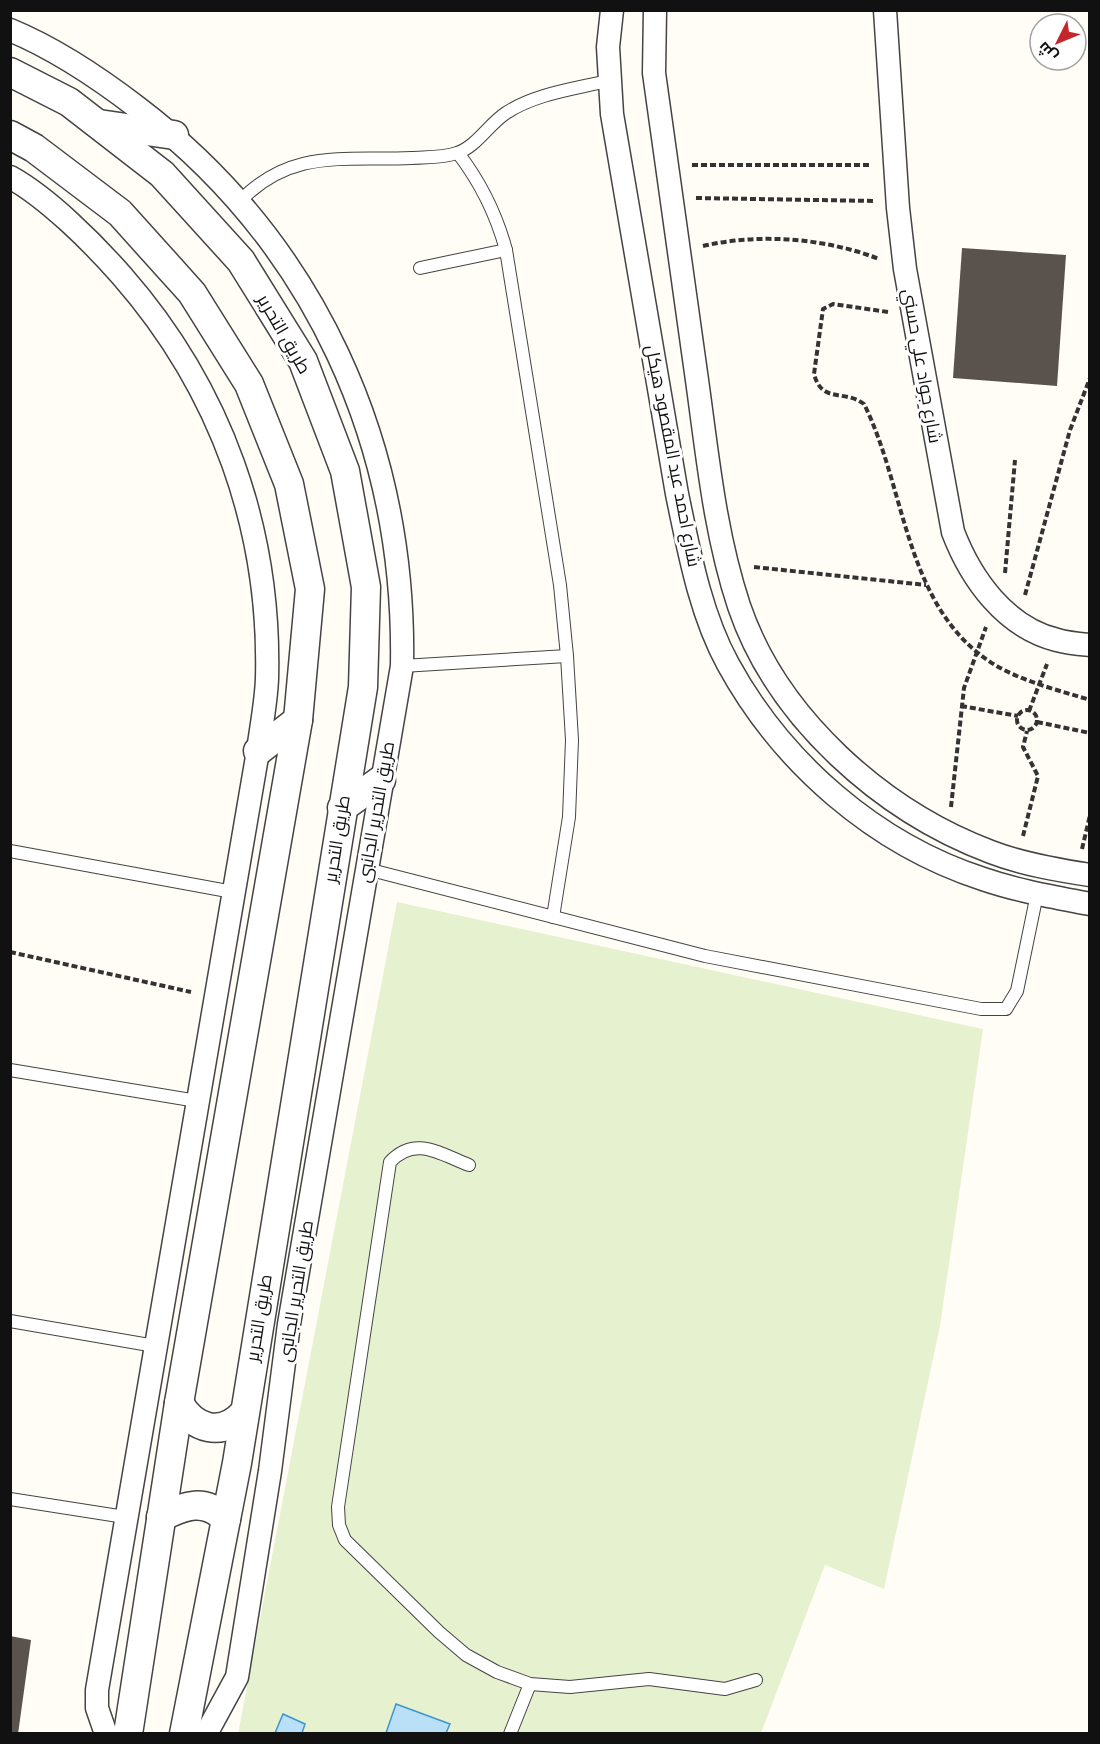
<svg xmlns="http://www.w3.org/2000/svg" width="1100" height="1744" viewBox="0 0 1100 1744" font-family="'Source Serif 4',Cairo,serif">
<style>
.pitch{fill:#e6f2cf}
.water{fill:#b9e0f7;stroke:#3f96cf;stroke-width:1.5}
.building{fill:#5a524d}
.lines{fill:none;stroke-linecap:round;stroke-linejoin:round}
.service-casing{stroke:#444;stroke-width:14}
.minor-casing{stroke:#444;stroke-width:25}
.tertiary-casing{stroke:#444;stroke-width:31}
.path{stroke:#333;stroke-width:4;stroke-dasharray:6 3;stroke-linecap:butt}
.service{stroke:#fff;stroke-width:12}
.minor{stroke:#fff;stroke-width:22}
.tertiary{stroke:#fff;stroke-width:28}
.labels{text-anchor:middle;stroke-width:6;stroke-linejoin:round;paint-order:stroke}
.street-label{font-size:18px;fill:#111;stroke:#fff}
</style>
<rect width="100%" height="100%" fill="#fffdf5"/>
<polygon class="pitch" points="397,902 983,1029 940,1326 884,1589 825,1565 761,1733 238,1734"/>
<g class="water">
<polygon points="396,1704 450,1724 446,1733 386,1733"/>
<polygon points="283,1714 305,1724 302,1733 275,1733"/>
</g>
<g class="building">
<polygon points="962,248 1066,255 1057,386 953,378"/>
<polygon points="10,1636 31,1640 18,1734 10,1734"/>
</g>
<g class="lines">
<g class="service-casing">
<g id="service">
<path d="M458,153C481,183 496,213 506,250L560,585L567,656L572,740L569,817L553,917"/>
<path d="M240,201C292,148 344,161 411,158C426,157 443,158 457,153C476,147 489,124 506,113C536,93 576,89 611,80"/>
<polyline points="420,268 506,250"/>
<polyline points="402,666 567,656"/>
<polyline points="10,851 233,892"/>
<polyline points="367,869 705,956 981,1009 1006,1009 1017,991 1037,894"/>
<polyline points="10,1070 197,1101"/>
<path d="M469,1165C440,1154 415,1135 390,1162L338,1507L339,1525L345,1540L439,1632L466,1655L497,1672L530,1684L570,1687L649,1679L725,1689L756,1680"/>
<polyline points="10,1321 155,1346"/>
<polyline points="10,1499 125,1517"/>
<polyline points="510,1734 530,1684"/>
</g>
</g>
<g class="minor-casing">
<g id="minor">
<path d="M612,10L608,47L612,114L677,494C689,551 700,613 728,664C782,763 875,844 983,879C1018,891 1054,897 1090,904"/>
<path d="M655,10L654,73C668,173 682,273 696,373C707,450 714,531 739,606C777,718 882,811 991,852C1022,864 1057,870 1090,875"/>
<path d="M885,10L898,208L905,269L953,532C971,579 1005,627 1057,640C1067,643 1079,644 1090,645"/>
<path d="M10,30C56,49 99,78 138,108C315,243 406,444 402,666L289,1324L270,1471L237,1677L206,1734"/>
<path d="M10,177C48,198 93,243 122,276C221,389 271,529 267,679C266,703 261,728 258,751L97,1690V1708L106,1734"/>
</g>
</g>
<g class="tertiary-casing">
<g id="tertiary">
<polyline points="10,72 69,102 162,174 241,261 303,361 345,471 366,587 363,687 237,1463 184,1734"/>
<polyline points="99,124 174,135"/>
<polyline points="10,135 34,148 120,213 192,293 249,384 289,484 310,589 298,720 179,1403 128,1734"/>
<polyline points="258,751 298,720"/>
<polyline points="342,808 381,780"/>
<path d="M179,1403C194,1429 221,1438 244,1413"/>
<path d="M161,1517C185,1505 205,1498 226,1519"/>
</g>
</g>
<g class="path">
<polyline points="692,165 870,165"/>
<polyline points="696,198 875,201"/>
<path d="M703,246C760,233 825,238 879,259"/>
<path d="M888,312L833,304L823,309L814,374C822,404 844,389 864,404C907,490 904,609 995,665C1024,682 1058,690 1090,700"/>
<polyline points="754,567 926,585"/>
<polyline points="1005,573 1015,460"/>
<polyline points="1025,595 1070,430 1090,378"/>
<polyline points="961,706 1018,716"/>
<circle cx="1027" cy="720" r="10"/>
<polyline points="1029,711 1047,664"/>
<polyline points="1037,722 1090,733"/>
<polyline points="951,807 964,688 986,627"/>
<polyline points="1023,836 1038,776 1023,747 1027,731"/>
<polyline points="1082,849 1090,815"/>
<polyline points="10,952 191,992"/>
</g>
<use href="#service" class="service"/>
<use href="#minor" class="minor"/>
<use href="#tertiary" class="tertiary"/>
</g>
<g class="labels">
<g class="street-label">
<text transform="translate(284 334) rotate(60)" y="6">طريق التحرير</text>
<text transform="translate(922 366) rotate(80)" y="6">شارع جواد علي حسني</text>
<text transform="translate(673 456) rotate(79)" y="6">شارع احمد عبد المقصود هيكل</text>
<text transform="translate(376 812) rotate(-80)" y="6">طريق التحرير الجانبى</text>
<text transform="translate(337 839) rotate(-81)" y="6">طريق التحرير</text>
<text transform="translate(296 1291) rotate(-81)" y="6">طريق التحرير الجانبى</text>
<text transform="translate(259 1318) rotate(-81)" y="6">طريق التحرير</text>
</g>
</g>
<rect width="1100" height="1744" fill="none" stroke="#111111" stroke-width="24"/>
<g transform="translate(1058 42) rotate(227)"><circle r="28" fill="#ffffff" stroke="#a0a0a0" stroke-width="1.5"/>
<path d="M0-4.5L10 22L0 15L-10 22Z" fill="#c4262e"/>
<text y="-9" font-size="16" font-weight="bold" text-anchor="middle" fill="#111111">ش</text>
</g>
</svg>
